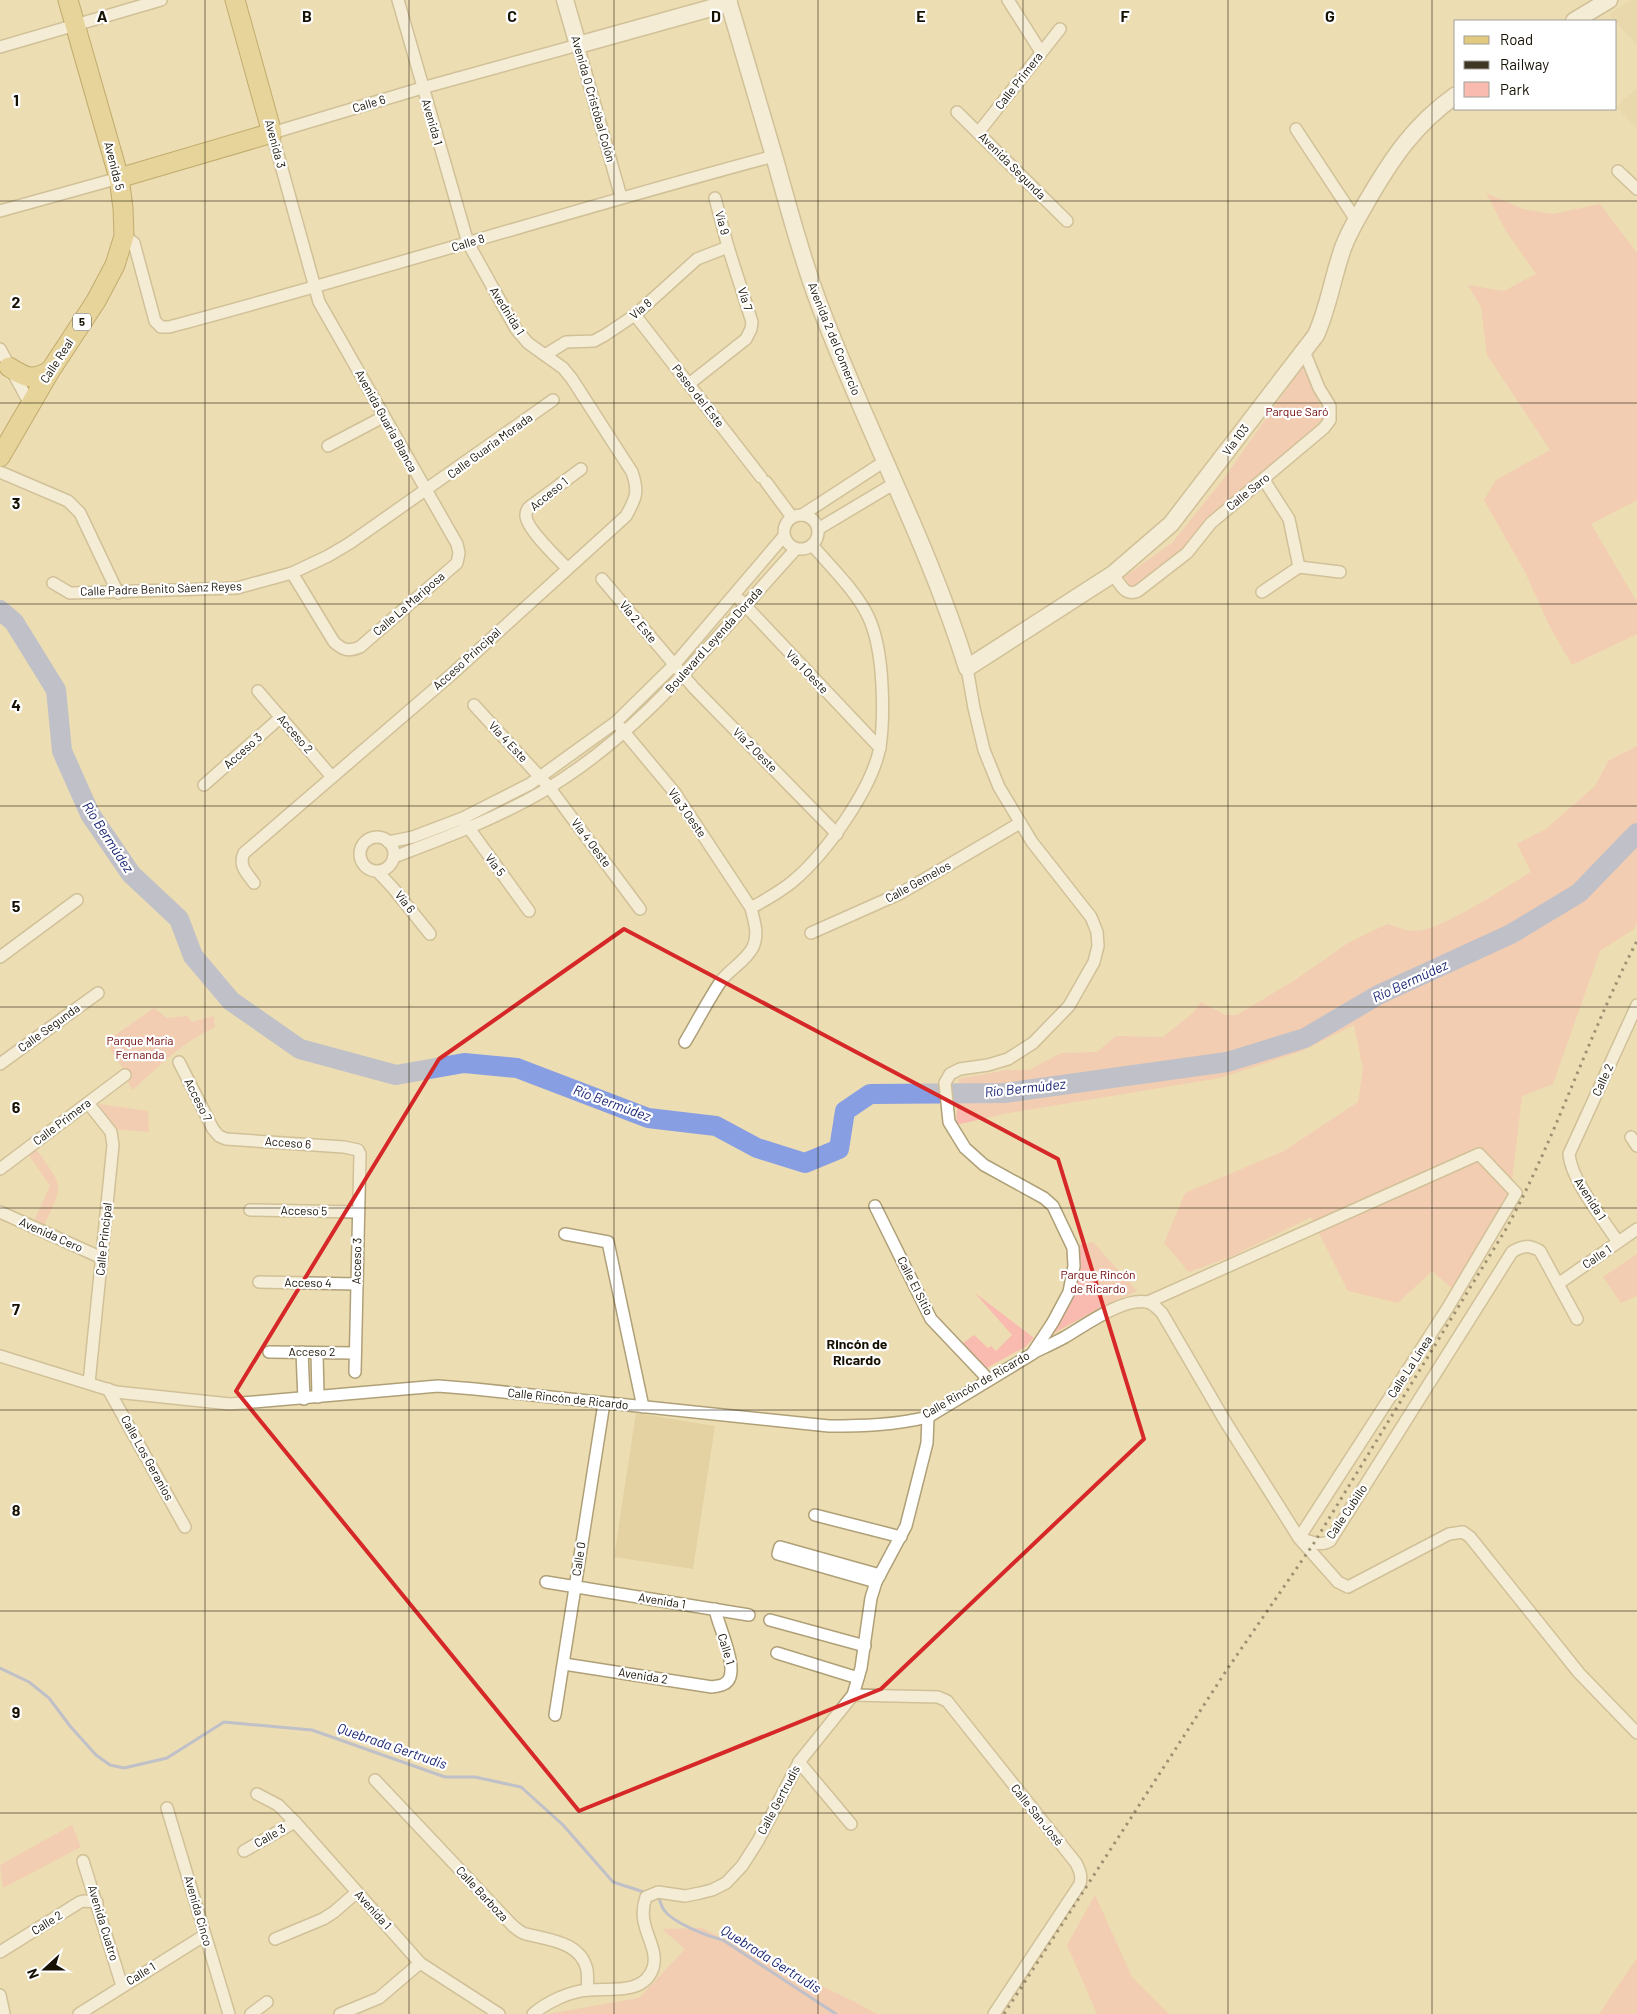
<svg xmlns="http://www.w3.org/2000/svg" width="1637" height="2014" viewBox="0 0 1637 2014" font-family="Barlow,sans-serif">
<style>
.built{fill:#e5d2a2}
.green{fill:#f9baaf}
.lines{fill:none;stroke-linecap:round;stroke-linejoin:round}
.stream{stroke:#879ee3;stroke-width:3}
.river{stroke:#879ee3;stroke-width:20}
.street-casing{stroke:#afa078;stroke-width:14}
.secondary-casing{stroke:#afa078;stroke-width:19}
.primary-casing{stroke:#8d711a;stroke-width:21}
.street{stroke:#fff;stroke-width:11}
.secondary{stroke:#fff;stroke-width:16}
.primary{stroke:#e1c97d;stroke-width:19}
.rail{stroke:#3e3623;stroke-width:3;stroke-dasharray:2.5 5;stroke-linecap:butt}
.marked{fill:none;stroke:#d62828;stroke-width:4;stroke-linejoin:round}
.grid{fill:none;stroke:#171103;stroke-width:1;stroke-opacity:0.55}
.labels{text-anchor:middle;stroke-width:4.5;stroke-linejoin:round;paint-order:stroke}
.shield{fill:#fff;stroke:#5d584f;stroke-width:1}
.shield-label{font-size:11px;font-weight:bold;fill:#171103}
.street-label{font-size:12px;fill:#171103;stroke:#fff}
.park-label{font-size:12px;fill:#6d0603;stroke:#fff}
.water-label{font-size:14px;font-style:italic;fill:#182473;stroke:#fff}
.neighbourhood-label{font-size:14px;font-weight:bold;fill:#171103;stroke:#fff}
.grid-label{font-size:16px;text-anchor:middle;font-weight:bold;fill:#171103;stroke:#fff;stroke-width:4.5;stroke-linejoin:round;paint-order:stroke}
</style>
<rect width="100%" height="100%" fill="#edddb3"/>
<g class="built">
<polygon points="1632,0 1637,0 1637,45 1609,14"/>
<polygon points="1637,88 1637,128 1616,107"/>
<polygon points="636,1413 715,1426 693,1569 614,1557"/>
</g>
<g class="green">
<polygon points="1486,193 1523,209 1553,214 1600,204 1637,253 1637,500 1591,524 1637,602 1637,634 1572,665 1550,627 1525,572 1484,500 1496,480 1550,450 1487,355 1481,307 1468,285 1504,291 1536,274 1506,231"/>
<path d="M1303,366C1306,373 1324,412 1323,415C1323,419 1318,423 1316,426L1205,521L1176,557L1132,588L1124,577L1172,543L1222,481Z"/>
<path d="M1637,746V923L1634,929L1600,951L1553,1084L1522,1096L1512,1180L1501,1212L1454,1290L1432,1271L1398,1303L1348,1291L1311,1217L1233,1256L1189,1272L1164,1243L1185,1193L1284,1151L1358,1102L1363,1069L1354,1025L1302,1051L1220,1078L1003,1114L956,1125L959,1079L1007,1070H1029L1061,1053L1097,1052L1116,1036L1163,1037L1194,1012L1201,1002L1225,1015H1237L1295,980L1348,943L1387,924C1395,926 1405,931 1414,931C1440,932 1505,887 1531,872L1517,844L1546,829L1595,786L1609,760Z"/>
<path d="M154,1008L167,1018L187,1016L192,1022L214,1016L215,1027C183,1042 158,1066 133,1090L128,1083L129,1077L105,1042Z"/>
<polygon points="99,1104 148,1111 149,1132 112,1129"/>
<path d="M36,1149C64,1188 64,1183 44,1226L34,1221L50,1186L29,1155Z"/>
<polygon points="1093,1242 1137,1291 1105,1305 1045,1338 1055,1323 1075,1246"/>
<polygon points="1637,1254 1637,1296 1621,1303 1603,1277"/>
<polygon points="975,1293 1034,1338 1025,1347 985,1369 962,1344 974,1335 988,1348 991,1346 996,1351 1012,1335"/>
<polygon points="72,1825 81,1847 3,1888 0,1865"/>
<polygon points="1095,1895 1132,1977 1169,2014 1097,2014 1067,1945"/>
<polygon points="702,1928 855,2002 877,2014 547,2014 639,1998 685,1949 662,1929"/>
<polygon points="1637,1958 1637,2014 1599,2014"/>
</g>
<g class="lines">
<g class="stream">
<polyline points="0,1668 29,1682 49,1698 70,1726 96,1755 110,1765 124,1768 167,1758 224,1722 312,1730 445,1777 475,1777 521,1787 563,1825 613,1882 647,1893"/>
<path d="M658,1896C660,1900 661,1906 664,1910C673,1923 707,1936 723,1940L836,2014"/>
</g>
<polyline class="river" points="0,610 14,622 56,690 62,751 90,814 131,874 179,919 193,956 231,1001 300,1049 396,1075 464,1063 517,1068 648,1118 716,1126 757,1148 805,1163 839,1149 845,1111 870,1094 1004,1093 1227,1062 1305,1038 1378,995 1511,934 1579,893 1637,833"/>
<g class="street-casing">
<g id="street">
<polyline points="1008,0 1041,52"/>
<polyline points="0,47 161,0"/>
<polyline points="957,112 1067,221"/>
<polyline points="1296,129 1356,220"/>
<polyline points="978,133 1060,29"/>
<polyline points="1618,171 1637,189"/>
<polyline points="0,211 119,178"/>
<path d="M124,236L134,243L155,321L161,327H169C372,273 571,210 774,156"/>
<polyline points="635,315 761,477"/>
<polyline points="0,349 30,404"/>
<polyline points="545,355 566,342 594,341 605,335 635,315 697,259 728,247"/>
<polyline points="689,384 746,339 751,329 752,322 728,247 715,198"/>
<polyline points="328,446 383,417"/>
<polyline points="0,472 68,501 80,513 118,593"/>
<polyline points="1264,480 1289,519 1299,567"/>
<polyline points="766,482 792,517"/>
<circle cx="801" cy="532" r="17"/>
<polyline points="802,515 885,461"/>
<polyline points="818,529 895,483"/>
<polyline points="1299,567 1340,572"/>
<path d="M567,568C558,559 525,527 526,515C526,509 530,506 535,503L581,469"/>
<path d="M292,573L334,642C343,650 348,652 360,647L457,563L459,553L457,544L319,302L272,133L422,88L578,45L621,197"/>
<path d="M1113,574C1120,584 1125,597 1138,591L1187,553L1211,523L1324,428L1330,420V406L1319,388L1304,351"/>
<polyline points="602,579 694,688 837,834"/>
<polyline points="53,583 70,593 237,588 292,573 328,556 350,543 553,400"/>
<polyline points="1262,592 1299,567"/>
<polyline points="740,600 880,748"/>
<polyline points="258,691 332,777"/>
<polyline points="474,705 549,787 640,909"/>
<path d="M620,727L675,793L751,908C754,921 759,934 753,947C746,961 730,969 721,981C708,1000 697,1022 685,1042"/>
<polyline points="204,785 281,717"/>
<polyline points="466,824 529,911"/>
<circle cx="377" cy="854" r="17"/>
<polyline points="388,842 413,837 463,818 530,784 616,722 674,665 784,536"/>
<path d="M394,857C444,838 493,820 540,793C643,734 716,636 796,549"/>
<polyline points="378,872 393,888 430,934"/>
<path d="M254,883C247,873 238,866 244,853L452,674L626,516C636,498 639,492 632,472L572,379L563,368L528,343L516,329L468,243L398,0"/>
<path d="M751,908C765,900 780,892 792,882C825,855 872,789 880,747C883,727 883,706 882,686C881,664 878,637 868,616C855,590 831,567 812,545"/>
<polyline points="811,933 901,893 1020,823"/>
<polyline points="0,957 77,900"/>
<polyline points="179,1062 213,1129 219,1136 226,1139 344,1147 358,1150 360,1154 355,1372"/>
<polyline points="0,1064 98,993"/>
<polyline points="88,1103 111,1132 113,1145 89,1383"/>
<polyline points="1631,1137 1637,1146"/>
<polyline points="0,1169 125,1075"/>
<polyline points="875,1206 931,1319 988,1379"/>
<polyline points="250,1210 358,1212"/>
<polyline points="0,1212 102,1258"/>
<polyline points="565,1234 608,1242 643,1407"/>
<path d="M1618,1242C1603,1219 1571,1180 1569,1154L1637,1005"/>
<polyline points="259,1282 357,1284"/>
<polyline points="1558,1284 1637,1229"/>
<polyline points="1148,1302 1479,1154 1516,1193 1447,1309 1299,1538 1338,1582 1348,1587 1449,1534 1463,1532 1470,1537 1579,1673 1637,1733"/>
<polyline points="269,1352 355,1353"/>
<polyline points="302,1352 304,1399"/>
<polyline points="317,1353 318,1397"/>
<path d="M1033,1353C1043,1348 1054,1343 1065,1337C1084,1326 1123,1297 1147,1302C1153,1303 1158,1309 1162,1313L1225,1421L1299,1538C1310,1541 1320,1547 1330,1541L1512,1252C1523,1245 1529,1245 1540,1251L1577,1319"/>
<path d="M0,1356L116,1392L230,1404L438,1386L475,1389L829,1426C863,1426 895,1425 928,1417L1032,1354L1053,1322L1069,1292L1074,1266L1073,1248L1053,1206L1044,1198L984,1165L965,1148L949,1122L945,1083L950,1074L960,1069L988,1065L1008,1059L1033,1043L1069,1006L1094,962L1098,946L1097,932L1091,917L1032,842L999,787L984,750L974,708L967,668"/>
<polyline points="108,1389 185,1527"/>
<polyline points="815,1515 901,1537"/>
<polyline points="546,1582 749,1615"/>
<polyline points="876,1582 778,1554 780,1547 880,1575"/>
<polyline points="770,1620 865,1646"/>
<polyline points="777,1653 858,1678"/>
<path d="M564,1664L712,1687C716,1686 721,1686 724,1684C743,1675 718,1627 715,1609"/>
<path d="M853,1695L938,1697L947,1701L1076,1863C1080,1871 1082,1876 1080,1884L994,2014"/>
<polyline points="555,1715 604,1403"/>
<polyline points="799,1762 851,1824"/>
<path d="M375,1780L513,1926C517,1929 521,1933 526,1934C549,1940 581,1942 587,1970C588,1976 587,1983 588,1990"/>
<polyline points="257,1794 278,1805 295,1822 420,1963 499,2014"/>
<polyline points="167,1808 229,2014"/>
<polyline points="244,1851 295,1822"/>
<polyline points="83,1861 122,1986"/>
<polyline points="275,1939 323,1919 334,1912 357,1892"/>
<polyline points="0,1952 80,1902 84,1901 97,1902"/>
<polyline points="0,1995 4,2014"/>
<polyline points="79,2014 205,1935"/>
<polyline points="251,2014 267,2002"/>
<polyline points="340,2014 379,1998 420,1963"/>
<path d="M533,2014C547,2002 570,1991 589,1990C610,1988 644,1995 653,1968C660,1945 635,1927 646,1897L658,1892L685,1896L700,1893L712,1890L726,1883L742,1866L758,1841L799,1762L853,1695L861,1668L871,1598L876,1582L906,1526L927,1443L928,1417"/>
</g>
</g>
<g class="secondary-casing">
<g id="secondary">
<polyline points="565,0 578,45 729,3"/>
<path d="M728,0C743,52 759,104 774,156C788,205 800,253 818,301C864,425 928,542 967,668L1113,574L1171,524L1316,335C1328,308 1332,281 1341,254C1346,236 1357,219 1366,203C1392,158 1414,125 1456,95"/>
<polyline points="1574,21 1609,0"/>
</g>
</g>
<g class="primary-casing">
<g id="primary">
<polyline points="119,178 272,133 235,0"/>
<path d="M9,367C27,378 31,381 50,371"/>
<polyline points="0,457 50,371 96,301 115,265 124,236 123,208 119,178 68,0"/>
</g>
</g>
<use href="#street" class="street"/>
<use href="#secondary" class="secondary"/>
<use href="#primary" class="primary"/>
<path class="rail" d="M1004,2014L1226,1671L1314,1543L1506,1229C1557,1136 1588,1035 1637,941"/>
</g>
<path d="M0 0H1637V2014H0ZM624,929L1058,1159L1144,1439L881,1689L579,1811L236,1391L439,1059Z" fill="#edddb3" fill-opacity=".55" fill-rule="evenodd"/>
<path class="marked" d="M624,929L1058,1159L1144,1439L881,1689L579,1811L236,1391L439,1059Z"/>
<path class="grid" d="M205,0V2014M409,0V2014M614,0V2014M818,0V2014M1023,0V2014M1228,0V2014M1432,0V2014M0,201H1637M0,403H1637M0,604H1637M0,806H1637M0,1007H1637M0,1208H1637M0,1410H1637M0,1611H1637M0,1813H1637"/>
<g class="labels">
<rect class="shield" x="73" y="313.5" width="18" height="17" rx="4"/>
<g class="shield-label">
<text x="82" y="326">5</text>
</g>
<g class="street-label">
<text transform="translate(1019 81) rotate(-52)" y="4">Calle Primera</text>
<text transform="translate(593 99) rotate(74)" y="4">Avenida 0 Cristóbal Colón</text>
<text transform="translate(369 104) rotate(-17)" y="4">Calle 6</text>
<text transform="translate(432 122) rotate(74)" y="4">Avenida 1</text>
<text transform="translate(275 144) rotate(75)" y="4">Avenida 3</text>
<text transform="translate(114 166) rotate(76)" y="4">Avenida 5</text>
<text transform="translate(1012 166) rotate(45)" y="4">Avenida Segunda</text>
<text transform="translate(722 223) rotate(75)" y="4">Vía 9</text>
<text transform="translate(468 243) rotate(-17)" y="4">Calle 8</text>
<text transform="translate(745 299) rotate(72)" y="4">Vía 7</text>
<text transform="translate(641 309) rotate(-40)" y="4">Vía 8</text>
<text transform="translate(507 311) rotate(58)" y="4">Avednida 1</text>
<text transform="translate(834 339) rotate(68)" y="4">Avenida 2 del Comercio</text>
<text transform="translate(57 361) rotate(-57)" y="4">Calle Real</text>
<text transform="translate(698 396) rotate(52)" y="4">Paseo del Este</text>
<text transform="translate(386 421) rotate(61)" y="4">Avenida Guaria Blanca</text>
<text transform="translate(1236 440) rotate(-53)" y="4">Vía 103</text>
<text transform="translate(490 446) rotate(-36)" y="4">Calle Guaria Morada</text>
<text transform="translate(1248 492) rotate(-39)" y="4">Calle Saro</text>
<text transform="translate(549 494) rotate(-39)" y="4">Acceso 1</text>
<text transform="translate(161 589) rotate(-2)" y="4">Calle Padre Benito Sáenz Reyes</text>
<text transform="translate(409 604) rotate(-41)" y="4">Calle La Mariposa</text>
<text transform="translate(638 622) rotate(50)" y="4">Vía 2 Este</text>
<text transform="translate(714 640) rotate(-48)" y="4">Boulevard Leyenda Dorada</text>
<text transform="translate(467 659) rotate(-42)" y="4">Acceso Principal</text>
<text transform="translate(807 672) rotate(46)" y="4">Vía 1 Oeste</text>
<text transform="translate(295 734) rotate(49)" y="4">Acceso 2</text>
<text transform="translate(508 742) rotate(47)" y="4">Vía 4 Este</text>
<text transform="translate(755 750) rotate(45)" y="4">Vía 2 Oeste</text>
<text transform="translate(243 751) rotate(-42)" y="4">Acceso 3</text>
<text transform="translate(687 813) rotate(55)" y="4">Vía 3 Oeste</text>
<text transform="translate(591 843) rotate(53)" y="4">Vía 4 Oeste</text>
<text transform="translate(495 865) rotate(53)" y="4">Vía 5</text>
<text transform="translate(918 882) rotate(-29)" y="4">Calle Gemelos</text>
<text transform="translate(405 902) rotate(52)" y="4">Vía 6</text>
<text transform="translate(49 1028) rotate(-36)" y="4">Calle Segunda</text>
<text transform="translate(1603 1080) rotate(-65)" y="4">Calle 2</text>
<text transform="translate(198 1100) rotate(63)" y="4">Acceso 7</text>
<text transform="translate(62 1122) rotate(-37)" y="4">Calle Primera</text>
<text transform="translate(288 1143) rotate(4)" y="4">Acceso 6</text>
<text transform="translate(1590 1199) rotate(57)" y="4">Avenida 1</text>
<text transform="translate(304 1211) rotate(1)" y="4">Acceso 5</text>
<text transform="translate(51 1235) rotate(24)" y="4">Avenida Cero</text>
<text transform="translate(104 1239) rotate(-84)" y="4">Calle Principal</text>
<text transform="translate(1597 1257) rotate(-34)" y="4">Calle 1</text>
<text transform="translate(357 1261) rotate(-89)" y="4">Acceso 3</text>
<text transform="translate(308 1283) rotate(1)" y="4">Acceso 4</text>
<text transform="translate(915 1286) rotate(63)" y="4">Calle El Sitio</text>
<text x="312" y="1356">Acceso 2</text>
<text transform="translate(1410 1367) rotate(-57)" y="4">Calle La Línea</text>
<text transform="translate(976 1385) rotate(-30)" y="4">Calle Rincón de Ricardo</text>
<text transform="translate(568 1399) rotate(6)" y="4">Calle Rincón de Ricardo</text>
<text transform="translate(147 1458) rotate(61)" y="4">Calle Los Geranios</text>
<text transform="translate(1347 1512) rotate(-56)" y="4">Calle Cubillo</text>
<text transform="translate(579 1559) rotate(-81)" y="4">Calle 0</text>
<text transform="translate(662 1601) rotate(9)" y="4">Avenida 1</text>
<text transform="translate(726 1649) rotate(73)" y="4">Calle 1</text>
<text transform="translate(643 1676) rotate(9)" y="4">Avenida 2</text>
<text transform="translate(779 1800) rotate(-62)" y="4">Calle Gertrudis</text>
<text transform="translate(1037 1815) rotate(51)" y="4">Calle San José</text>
<text transform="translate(270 1836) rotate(-30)" y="4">Calle 3</text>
<text transform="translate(482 1894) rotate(47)" y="4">Calle Barboza</text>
<text transform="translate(373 1910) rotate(48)" y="4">Avenida 1</text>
<text transform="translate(198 1911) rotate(74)" y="4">Avenida Cinco</text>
<text transform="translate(47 1923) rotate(-32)" y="4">Calle 2</text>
<text transform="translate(103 1923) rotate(73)" y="4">Avenida Cuatro</text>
<text transform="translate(141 1974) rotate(-32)" y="4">Calle 1</text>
</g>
<g class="park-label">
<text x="1297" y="416">Parque Saró</text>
<text x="140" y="1045">Parque María<tspan x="140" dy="14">Fernanda</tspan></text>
<text x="1098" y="1279">Parque Rincón<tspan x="1098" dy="14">de Ricardo</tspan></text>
</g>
<g class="water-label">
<text transform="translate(108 837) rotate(57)" y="5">Río Bermúdez</text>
<text transform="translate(1410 981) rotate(-25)" y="5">Río Bermúdez</text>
<text transform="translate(1025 1088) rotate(-6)" y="5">Río Bermúdez</text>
<text transform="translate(612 1103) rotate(20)" y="5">Río Bermúdez</text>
<text transform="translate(392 1746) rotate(19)" y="5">Quebrada Gertrudis</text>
<text transform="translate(771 1959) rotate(32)" y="5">Quebrada Gertrudis</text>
</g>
<g class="neighbourhood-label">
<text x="857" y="1349">Rincón de<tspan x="857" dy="16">Ricardo</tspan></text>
</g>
</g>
<g class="grid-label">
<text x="102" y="22">A</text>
<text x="307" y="22">B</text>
<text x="512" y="22">C</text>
<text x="716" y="22">D</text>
<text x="921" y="22">E</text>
<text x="1125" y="22">F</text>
<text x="1330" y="22">G</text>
<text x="16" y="106">1</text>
<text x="16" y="308">2</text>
<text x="16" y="509">3</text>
<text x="16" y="711">4</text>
<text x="16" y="912">5</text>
<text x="16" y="1113">6</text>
<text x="16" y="1315">7</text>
<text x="16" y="1516">8</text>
<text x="16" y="1718">9</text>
</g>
<rect x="1454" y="20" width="162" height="90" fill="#ffffff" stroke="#a2a09a"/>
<rect x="1464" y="36" width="25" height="8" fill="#e1c97d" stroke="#a2a09a"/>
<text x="1500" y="45" font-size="15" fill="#171103">Road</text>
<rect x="1464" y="61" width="25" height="8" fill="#3e3623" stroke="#a2a09a"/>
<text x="1500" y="70" font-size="15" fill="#171103">Railway</text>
<rect x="1464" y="82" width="25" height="15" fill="#f9baaf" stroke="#a2a09a"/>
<text x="1500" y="95" font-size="15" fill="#171103">Park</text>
<g transform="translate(45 1969) rotate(249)" stroke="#ffffff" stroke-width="4" paint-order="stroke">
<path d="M0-4L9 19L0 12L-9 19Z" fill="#171103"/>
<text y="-8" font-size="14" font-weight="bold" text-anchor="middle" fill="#171103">N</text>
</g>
</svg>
